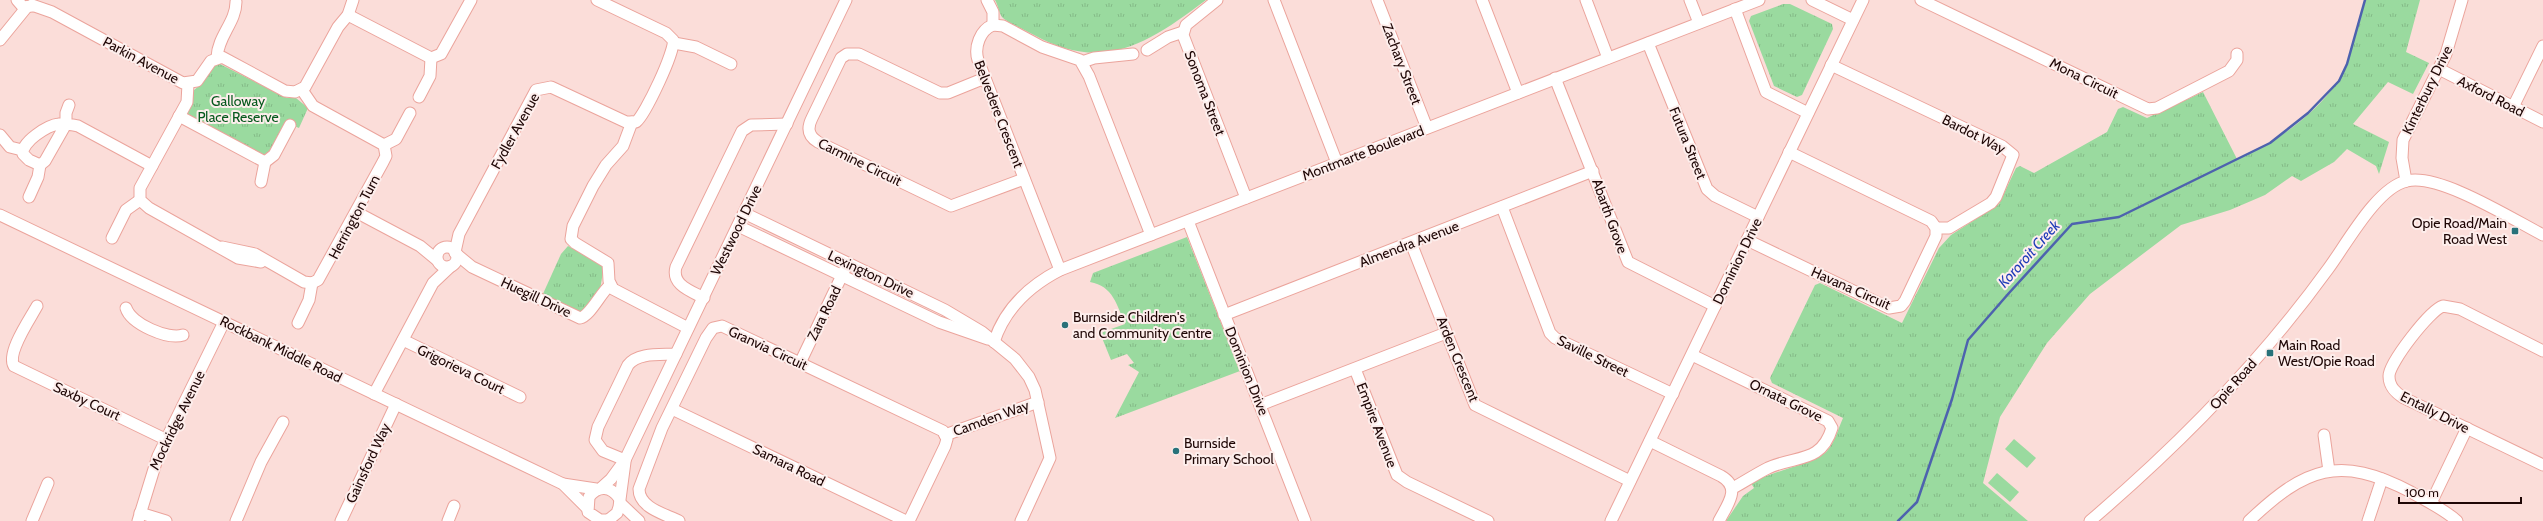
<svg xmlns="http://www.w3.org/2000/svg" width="2543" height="521" viewBox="0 0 2543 521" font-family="Cabin,sans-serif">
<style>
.grass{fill:url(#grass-tufts)}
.pitch{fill:#9ada9f}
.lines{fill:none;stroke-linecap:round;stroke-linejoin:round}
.stream{stroke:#4d62ae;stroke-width:2.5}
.minor-casing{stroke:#eba49c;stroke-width:13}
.minor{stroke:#fff;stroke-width:11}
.poi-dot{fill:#28727a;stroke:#fdeeec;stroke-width:1.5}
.labels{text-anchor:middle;stroke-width:4;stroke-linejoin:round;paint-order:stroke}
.street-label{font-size:14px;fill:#1e0605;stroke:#fdeeec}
.park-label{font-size:14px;fill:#06591d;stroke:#fdeeec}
.poi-label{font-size:14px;fill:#1e0605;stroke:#fdeeec;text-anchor:start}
.water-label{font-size:15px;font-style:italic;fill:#1f3cb8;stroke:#fdeeec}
</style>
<defs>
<pattern id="grass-tufts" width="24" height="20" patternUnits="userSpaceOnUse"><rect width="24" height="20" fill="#9ada9f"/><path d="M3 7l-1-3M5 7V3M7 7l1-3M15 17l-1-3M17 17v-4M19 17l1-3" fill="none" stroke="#84ba87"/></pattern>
</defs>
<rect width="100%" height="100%" fill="#fbddd9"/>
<g class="grass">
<path d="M995,0H1206C1150,42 1104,74 1034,35C1027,31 1006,22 1002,17C999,13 998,5 995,0Z"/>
<path d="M2365,0H2420L2406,52L2429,63L2413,94L2388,82L2353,124L2389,142L2379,174L2376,166L2347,149L2334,162L2301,181L2292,176L2265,195L2230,210L2181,225L2090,294L2047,343L2000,417L1983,483L2028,521H1726L1743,496L1754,488L1751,483C1771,471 1815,464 1827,451C1835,442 1838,429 1843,418L1772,383L1770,378L1815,285L1820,283L1902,323L1939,248L1951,235L1999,204L2016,168L2020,166L2034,173L2107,132L2118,109L2123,107L2147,118L2203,92L2237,159C2276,144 2331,104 2346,65C2354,44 2357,21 2365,0Z"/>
<polygon points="1783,4 1790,4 1832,24 1833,29 1802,95 1797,97 1774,86 1749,21 1751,16"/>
<polygon points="218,63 287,98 296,98 308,108 299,128 287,123 272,152 264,158 187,115 193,91 201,84 211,68"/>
<path d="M1187,237L1240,371L1115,418L1139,372L1128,365L1134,363L1127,354L1111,360L1100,333L1125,324C1117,305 1113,286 1090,282L1093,273Z"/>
<polygon points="568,246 599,262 604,266 600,290 586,311 577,313 542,296 561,254"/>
</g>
<g class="pitch">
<polygon points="2014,439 2036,458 2027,468 2005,449"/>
<polygon points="1997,473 2019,492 2010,502 1988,483"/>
</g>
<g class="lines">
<polyline class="stream" points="1898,521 1917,502 1952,399 1968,340 2009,293 2072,224 2119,217 2270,143 2308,113 2339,81 2347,64 2365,0"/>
<g class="minor-casing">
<g id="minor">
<polyline points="17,0 23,7 32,6"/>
<polyline points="987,0 993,12 993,25"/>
<polyline points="1217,0 1186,25 1183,35 1246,198"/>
<polyline points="1274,0 1337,163"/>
<polyline points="1377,0 1427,128"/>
<polyline points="1482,0 1518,93"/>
<polyline points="1586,0 1608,58"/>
<polyline points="1690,0 1699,23"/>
<polyline points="1812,0 1853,20"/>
<polyline points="1921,0 2148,109 2157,108 2229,71 2237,60 2237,54"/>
<polyline points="32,5 52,12 183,83 197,81 211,61 222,57 285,91 295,92 305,87 338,27 348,15 353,0"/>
<polyline points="1735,9 1766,92 1808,113"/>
<polyline points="348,15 431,58 441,54 471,0"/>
<polyline points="0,40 26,8"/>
<polyline points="674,43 696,47 731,64"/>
<polyline points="1648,43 1707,189 1715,196 1758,217"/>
<polyline points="1147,50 1168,37 1183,32"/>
<path d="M217,57C218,36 236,22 236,2"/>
<polyline points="1082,62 1094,58 1133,54"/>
<polyline points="1831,65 2002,146 2013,155 1996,197 1991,203 1949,228 1936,228"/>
<polyline points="2439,69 2543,122"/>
<path d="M985,78L948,93H940L859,54H847L841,58L812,118C807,128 808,136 818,142L951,206L1024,179"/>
<polyline points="1555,78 1628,262 1715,306"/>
<polyline points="188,84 187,102 140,188 140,200 149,208 238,258 261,262"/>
<polyline points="419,97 430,76 431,58"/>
<path d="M69,105L66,113V124L45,161L40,165L29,160L23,154C21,142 48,125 59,124C65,123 72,125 78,126L152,166"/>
<polyline points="2513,107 2543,46"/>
<polyline points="179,116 265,162"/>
<polyline points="632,122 623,146 606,165 593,186 573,226 571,239 575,243 608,263 609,281 613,289 688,328"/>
<polyline points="0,135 10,147 22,150"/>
<polyline points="384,145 396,139 410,113"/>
<polyline points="2406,181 2402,158 2403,140 2446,54 2462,0"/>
<polyline points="261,182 265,162 274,155 290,125"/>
<polyline points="29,197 38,177 40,165"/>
<polyline points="1502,207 1550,333 1555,338 1673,394"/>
<polyline points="356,212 420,246 437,260"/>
<polyline points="744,213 945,310 982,332 1015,359 1029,377 1035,390 1050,458 1021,521"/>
<polyline points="0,215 563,484 587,508"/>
<polyline points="1188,221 1305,521"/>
<polyline points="738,226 939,322 988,339"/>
<polyline points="112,238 126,210 140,200"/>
<polyline points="1747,240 1889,308 1901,306 1905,301 1936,236 1936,228 1931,221 1789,152"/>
<polyline points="1411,243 1475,405 1630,481"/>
<circle cx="447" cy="257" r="10"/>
<polyline points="222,247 255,254 304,282 312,283 318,280 383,162 386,156 384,145 313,106 302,90"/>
<path d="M455,252L459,234L536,90L551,87L626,122H636C645,115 676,50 673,40L666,33L597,0"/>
<path d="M455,253L472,267L580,318C590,316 600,294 610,285"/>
<path d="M1060,270L978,60C974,47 980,30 993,25L1003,26L1042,47L1080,60L1089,76L1151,235"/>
<path d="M704,298C691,291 671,285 676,267L742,131L751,125L787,124"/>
<path d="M37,306C30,319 6,353 14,366L165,439"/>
<path d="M126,308C131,324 168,340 183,335"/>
<polyline points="1224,315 1593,171"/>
<polyline points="298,323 309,300 312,283"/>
<polyline points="403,340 520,397"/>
<path d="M994,342C1005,308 1029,286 1060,270L1759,0"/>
<path d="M2543,351L2460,309L2443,306C2430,310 2389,363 2389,376C2389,387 2396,393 2404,398L2543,465"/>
<path d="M1692,355L1828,421L1832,428C1821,464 1796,455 1768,468C1756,474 1744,482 1733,488"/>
<polyline points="800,363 845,269"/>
<polyline points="1355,369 1397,475 1407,482 1488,521"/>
<polyline points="374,394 433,283 451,266"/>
<polyline points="1260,405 1446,333"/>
<polyline points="672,409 906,521"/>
<polyline points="945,435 1038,402"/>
<polyline points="2324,435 2329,471"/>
<path d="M1650,441L1721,476C1742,488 1727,505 1719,521"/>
<path d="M625,460L603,451L595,440L598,427L628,365C638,352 661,355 676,354"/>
<polyline points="563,484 596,489"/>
<polyline points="601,488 611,479 625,460 846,0"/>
<polyline points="620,503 639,521"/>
<polyline points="2431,503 2467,428"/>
<polyline points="140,513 166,521"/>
<path d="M608,520H600L588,512L589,497C598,485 611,486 619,498"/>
<polyline points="32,521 48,483"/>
<polyline points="138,521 158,456 224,322"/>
<polyline points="236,521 261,462 283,422"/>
<polyline points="341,521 396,404"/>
<polyline points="448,521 454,506"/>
<polyline points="607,521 617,513 619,507 625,462"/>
<path d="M679,521C665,514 639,508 639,489L662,428L706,338L713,328L722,326L943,431L947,439L945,446L909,521"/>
<polyline points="1611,521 1863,0"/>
<path d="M2090,521C2178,446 2260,363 2328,269C2346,245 2377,187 2407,181C2439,173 2512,219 2543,235"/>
<path d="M2249,521C2305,468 2339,454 2411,492C2426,501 2444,509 2457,521"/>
<polyline points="2368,521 2382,479"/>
</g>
</g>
<use href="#minor" class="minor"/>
</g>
<g class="poi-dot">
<rect x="2511" y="227" width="8" height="8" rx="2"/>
<circle cx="1065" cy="325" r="4"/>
<rect x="2266" y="349" width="8" height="8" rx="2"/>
<circle cx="1176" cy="451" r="4"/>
</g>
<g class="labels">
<g class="street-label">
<text transform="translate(141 60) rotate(28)" y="5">Parkin Avenue</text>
<text transform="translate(1402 64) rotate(69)" y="5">Zachary Street</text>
<text transform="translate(2084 78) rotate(26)" y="5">Mona Circuit</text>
<text transform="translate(2427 90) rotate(-64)" y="5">Kinterbury Drive</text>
<text transform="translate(1205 93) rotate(69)" y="5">Sonoma Street</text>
<text transform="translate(2491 96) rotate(27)" y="5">Axford Road</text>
<text transform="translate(999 114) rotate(69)" y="5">Belvedere Crescent</text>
<text transform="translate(515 131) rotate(-61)" y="5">Fydler Avenue</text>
<text transform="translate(1974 134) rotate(27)" y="5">Bardot Way</text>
<text transform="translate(1688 143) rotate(68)" y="5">Futura Street</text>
<text transform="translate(1363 153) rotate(-21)" y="5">Montmarte Boulevard</text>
<text transform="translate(860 162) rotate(26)" y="5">Carmine Circuit</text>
<text transform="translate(1610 216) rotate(70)" y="5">Abarth Grove</text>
<text transform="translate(354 217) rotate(-62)" y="5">Herrington Turn</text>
<text transform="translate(736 230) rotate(-64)" y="5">Westwood Drive</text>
<text transform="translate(1409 244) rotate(-21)" y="5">Almendra Avenue</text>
<text transform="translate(1737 261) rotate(-64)" y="5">Dominion Drive</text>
<text transform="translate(871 274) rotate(25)" y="5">Lexington Drive</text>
<text transform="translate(1851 288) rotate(24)" y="5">Havana Circuit</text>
<text transform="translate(536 297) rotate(25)" y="5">Huegill Drive</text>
<text transform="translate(824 313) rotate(-64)" y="5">Zara Road</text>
<text transform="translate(768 348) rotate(25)" y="5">Granvia Circuit</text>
<text transform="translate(281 349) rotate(26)" y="5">Rockbank Middle Road</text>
<text transform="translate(1593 356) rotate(26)" y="5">Saville Street</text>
<text transform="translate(1458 359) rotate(68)" y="5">Arden Crescent</text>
<text transform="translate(461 369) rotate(26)" y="5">Grigorieva Court</text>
<text transform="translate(1247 371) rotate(68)" y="5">Dominion Drive</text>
<text transform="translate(2233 384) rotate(-48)" y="5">Opie Road</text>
<text transform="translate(1786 400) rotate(26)" y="5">Ornata Grove</text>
<text transform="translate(87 401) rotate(25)" y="5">Saxby Court</text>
<text transform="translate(2435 412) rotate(27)" y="5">Entally Drive</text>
<text transform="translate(991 418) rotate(-20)" y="5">Camden Way</text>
<text transform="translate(177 420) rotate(-64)" y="5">Mockridge Avenue</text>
<text transform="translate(1377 425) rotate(69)" y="5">Empire Avenue</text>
<text transform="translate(368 463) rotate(-65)" y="5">Gainsford Way</text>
<text transform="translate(789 465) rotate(26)" y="5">Samara Road</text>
</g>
<g class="park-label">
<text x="238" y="106">Galloway<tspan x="238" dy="16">Place Reserve</tspan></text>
</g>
<g class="poi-label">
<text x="2507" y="228" text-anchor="end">Opie Road/Main<tspan x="2507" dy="16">Road West</tspan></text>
<text x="1073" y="322">Burnside Children's<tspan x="1073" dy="16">and Community Centre</tspan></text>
<text x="2278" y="350">Main Road<tspan x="2278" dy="16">West/Opie Road</tspan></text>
<text x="1184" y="448">Burnside<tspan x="1184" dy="16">Primary School</tspan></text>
</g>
<g class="water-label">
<text transform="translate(2029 254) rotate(-48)" y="5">Kororoit Creek</text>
</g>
</g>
<path d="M2399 497v6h122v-6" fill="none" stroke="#1e0605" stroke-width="2"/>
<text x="2405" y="497" font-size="12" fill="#1e0605" stroke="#fdeeec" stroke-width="3" paint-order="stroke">100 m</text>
</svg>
